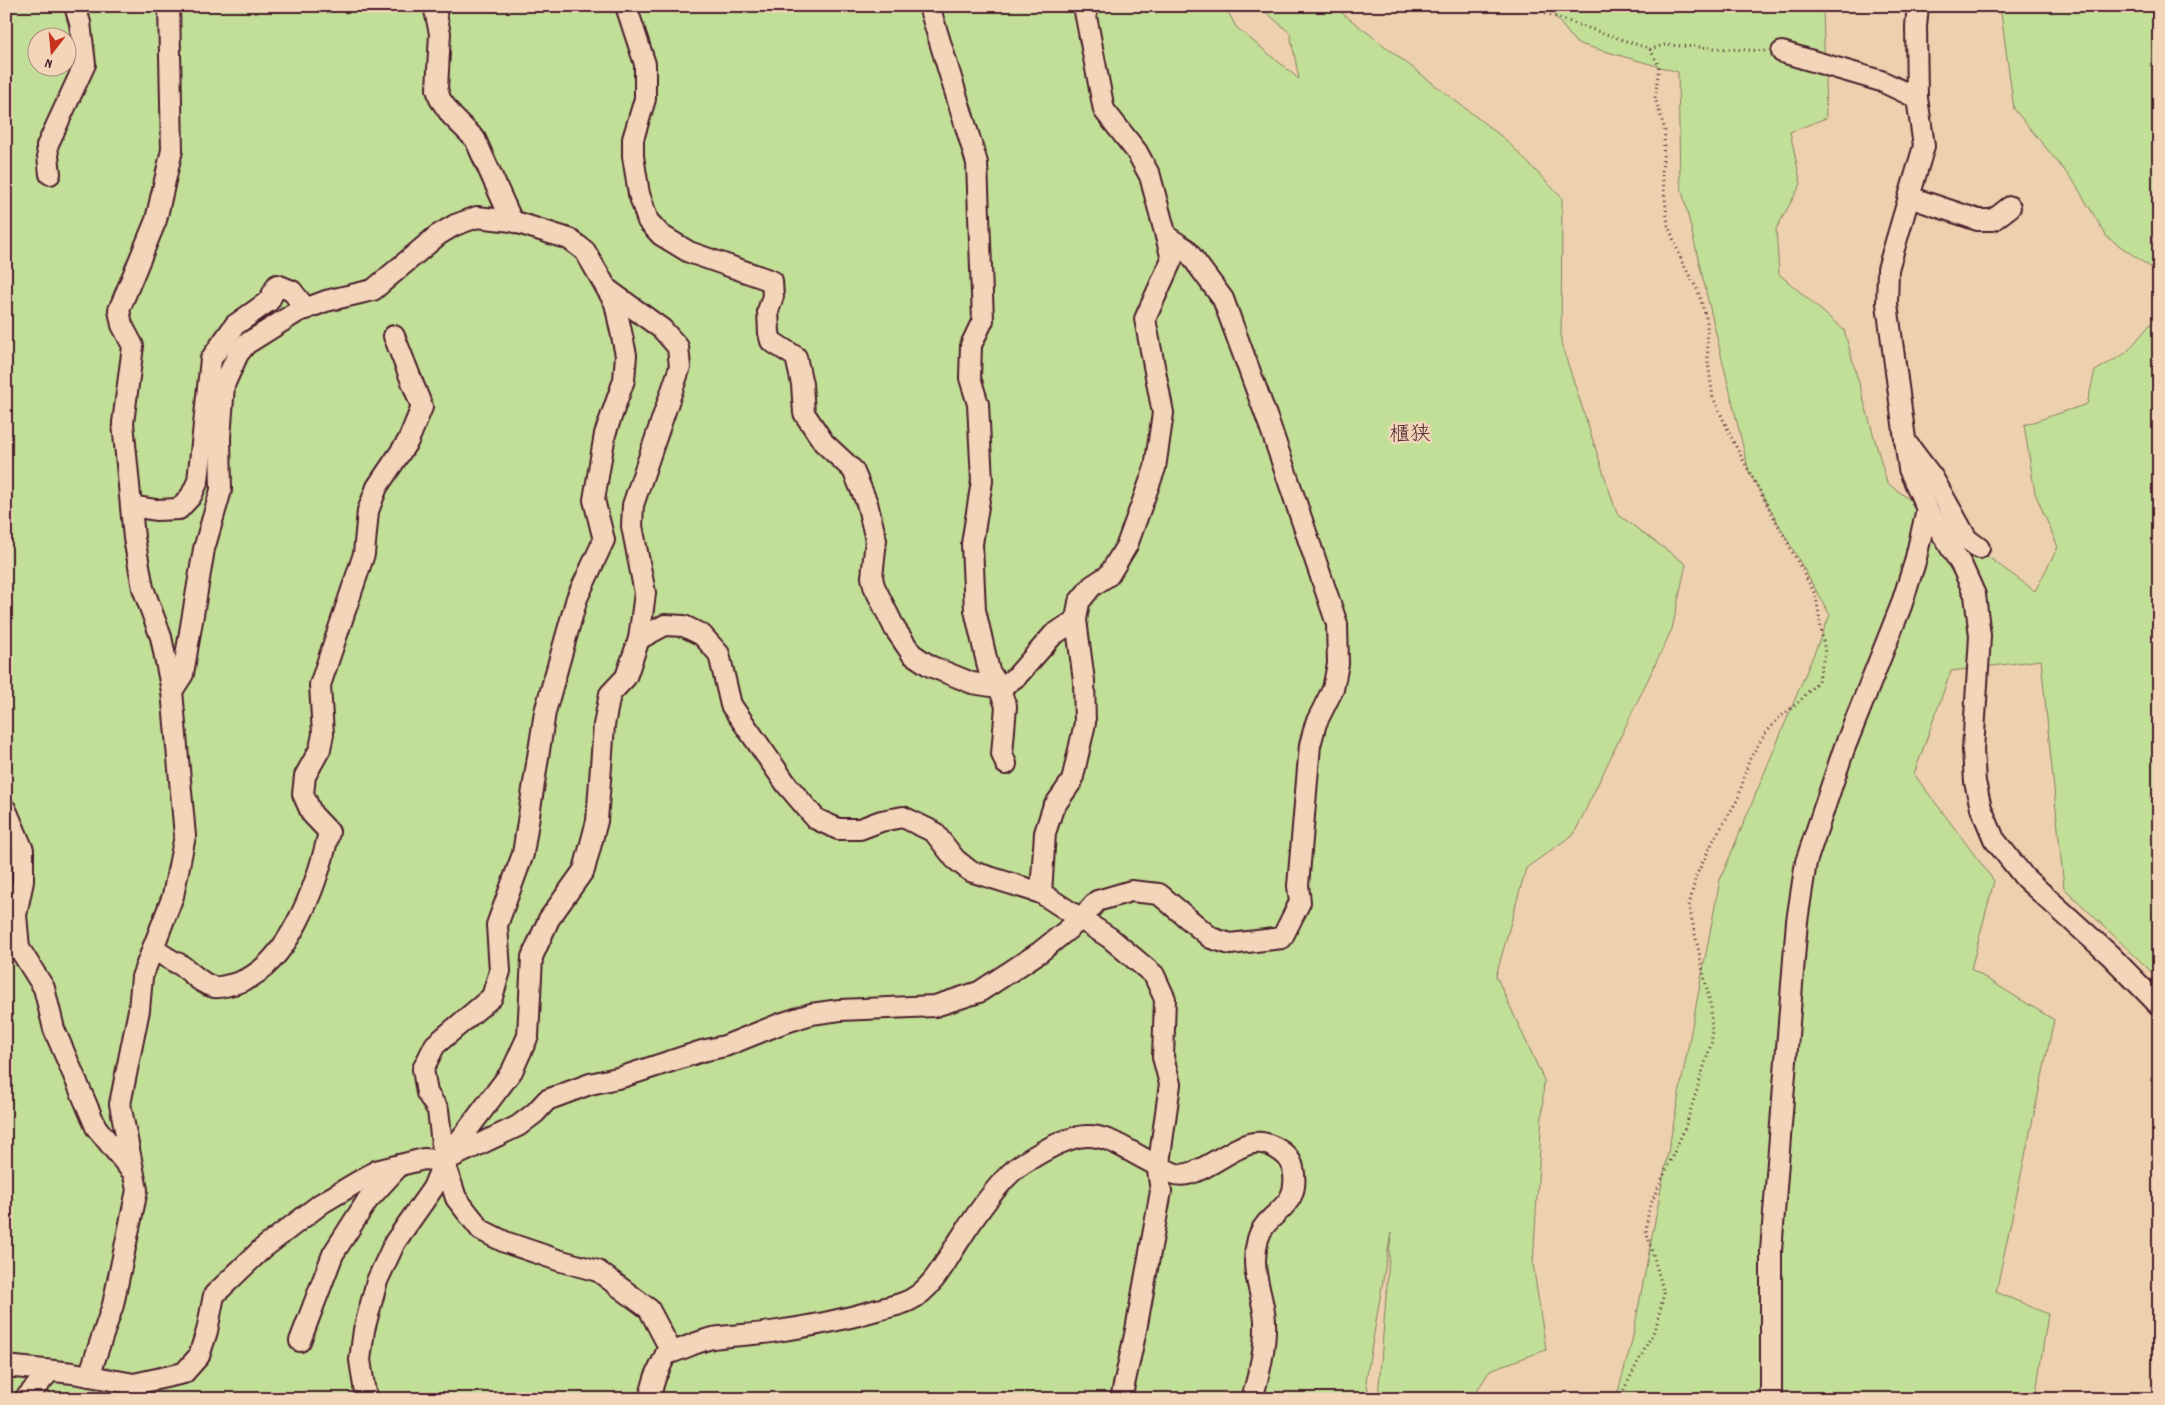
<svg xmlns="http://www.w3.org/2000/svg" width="2165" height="1405" viewBox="0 0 2165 1405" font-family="Dekko,'Klee One',sans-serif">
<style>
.green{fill:#c2df97;stroke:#867f61;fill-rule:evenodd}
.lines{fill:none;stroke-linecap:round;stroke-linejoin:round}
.minor-casing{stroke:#4a1f2b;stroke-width:24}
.path{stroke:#4a1f2b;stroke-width:3;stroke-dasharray:1 4;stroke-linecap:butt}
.minor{stroke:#f3d5b9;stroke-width:20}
.labels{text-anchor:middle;stroke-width:5;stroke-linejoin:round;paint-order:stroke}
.quarter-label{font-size:21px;fill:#4a1f2b;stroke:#f3d5b9}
</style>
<rect width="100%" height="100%" fill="#edd0ae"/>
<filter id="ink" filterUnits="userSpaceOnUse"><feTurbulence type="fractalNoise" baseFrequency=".02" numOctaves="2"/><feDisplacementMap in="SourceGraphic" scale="10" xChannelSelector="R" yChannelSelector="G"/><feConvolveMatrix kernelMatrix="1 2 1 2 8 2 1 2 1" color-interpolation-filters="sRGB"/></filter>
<g filter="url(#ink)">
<g class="green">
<path d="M6,6H1225L1236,27L1299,79L1290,33L1259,6H1333L1506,140L1562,198L1561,343L1617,514L1686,564L1672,629L1574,834L1526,868L1496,976L1544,1080L1533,1264L1546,1350L1490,1370L1472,1399H1378L1391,1233L1366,1380L1370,1399H6ZM38,38H68V68H38Z"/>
<polygon points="1547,6 1823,6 1826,118 1790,132 1801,184 1776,229 1779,274 1844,330 1887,483 2035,591 2058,547 2035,493 2024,425 2087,404 2095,371 2126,353 2159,314 2159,979 2064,888 2041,660 1951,671 1914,774 1994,881 1971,969 2054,1020 1996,1292 2048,1314 2035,1399 1616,1399 1632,1341 1720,880 1830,615 1749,472 1680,182 1678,72 1576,43"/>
<polygon points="2000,6 2159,6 2159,273 2107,237 2074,182 2014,109"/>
</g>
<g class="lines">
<g class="minor-casing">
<g id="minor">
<polyline points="434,6 440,33 437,89 440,99 452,116 475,139 512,221 569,239 585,251 615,303 626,355 624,380 605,434 594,500 604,540 577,598 545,712 523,854 497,925 500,971 492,997 435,1045 423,1069 427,1093 438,1110 444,1161 456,1198 481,1230 505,1242 558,1260 598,1271 649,1309 669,1347 655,1378 649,1399"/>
<polyline points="626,6 645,64 645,99 633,139 633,156 639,194 648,221 661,235 689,252 772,281 773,296 768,311 769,333 771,341 796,357 802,384 804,413 824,443 853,470 867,503 876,540 872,577 874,586 895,629 912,654 930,666 972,683 991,686 1006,684 1017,676 1053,635 1076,620"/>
<polyline points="929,6 977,163 983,320 971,345 970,378 978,404 982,481 972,544 975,610 989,671 998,685 1006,706 1002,754 1006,764"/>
<polyline points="1918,6 1916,26 1917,98 1924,146 1888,269 1887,304 1909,469 1927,509 1962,566 1975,595 1980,636 1973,750 1975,782 1981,808 1994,839 2025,878 2111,956 2159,1005"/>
<polyline points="1782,52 1881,81 1917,98"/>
<polyline points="50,174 47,146 85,64 80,23 75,6"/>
<polyline points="1909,197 1978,220 1993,220 2010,207"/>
<polyline points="1905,441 1933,478 1967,539 1979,548"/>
<polyline points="131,506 156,510 179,509 191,496 198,481 211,359 235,325 269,301 277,285 292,291 306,309"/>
<polyline points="639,639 665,625 684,626 702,635 719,654 731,705 787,785 816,819 838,829 860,829 881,821 903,817 934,832 955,859 970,871 1041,893 1110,938 1154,975 1165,999 1163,1057 1170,1084 1158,1170 1161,1191 1136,1330 1121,1399"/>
<polyline points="172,691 183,674 204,549 221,490 220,438 224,385 238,354 246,344 297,312 326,301 373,290 438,235 455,225 477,217 512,221"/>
<polyline points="6,810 23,850 23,881 16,915 19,948 44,988 54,1029 96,1127 130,1169"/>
<polyline points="1041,893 1045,833 1053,808 1072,781 1085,723 1084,681 1076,620 1079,602 1092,586 1109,575 1127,545 1155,468 1163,413 1145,319 1172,259 1150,176 1137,152 1104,110 1084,6"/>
<path d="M153,948C161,954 170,960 179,964C191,971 200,984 214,987C219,988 225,986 229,985C287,975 318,882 329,832L312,814L303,794L305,776L320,749L323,734L320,685L364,554L368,511L377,487L408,441L422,407L394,336"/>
<polyline points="300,1341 333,1254 367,1201 400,1165"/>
<path d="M666,1354C682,1350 697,1341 713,1338C732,1335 752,1335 771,1332C807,1327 843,1320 877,1310C888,1307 901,1305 910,1300C931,1290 945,1263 957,1244C971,1222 1000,1178 1022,1164C1101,1113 1101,1141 1173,1173C1195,1183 1231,1145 1254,1143C1268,1141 1290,1153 1293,1168C1302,1210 1266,1210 1258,1239C1249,1271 1263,1292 1265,1321C1266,1347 1259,1374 1252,1399"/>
<polyline points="6,1366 73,1373 134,1384 184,1373 199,1356 207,1331 214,1295 262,1249 322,1203 376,1171 424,1159 444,1161 518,1126 535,1113 547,1100 590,1084 622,1077 702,1051 725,1046 780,1024 811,1014 840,1010 935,1006 979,992 1040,952 1081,919 1097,901 1131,891 1159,894 1211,938 1230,944 1282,938 1300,902 1298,886 1310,745 1316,723 1333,689 1338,664 1337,624 1271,429 1223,299 1186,249 1166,236"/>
<polyline points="89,1376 113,1305 137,1190 120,1104 139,1010 142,977 173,896 185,836 172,691 161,637 143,588 134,538 123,423 133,346 122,325 119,310 156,220 172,150 169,6"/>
<polyline points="25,1399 50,1371"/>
<polyline points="368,1399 365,1393 360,1360 364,1330 377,1281 395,1242 433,1188 444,1161 512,1071 528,1036 532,957 549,919 584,870 597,821 604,725 610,694 626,677 639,639 645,593 632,526 633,505 680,367 678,347 662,329 607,289"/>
<polyline points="1771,1399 1771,1251 1797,921 1806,862 1844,749 1901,606 1915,562 1927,509"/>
</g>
</g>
<g class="path">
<polyline points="1539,6 1544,13 1650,49 1665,45 1765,51"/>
<polyline points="1619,1399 1656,1327 1664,1293 1646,1230 1649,1208 1685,1128 1712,1041 1711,1008 1689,906 1696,876 1713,841 1738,799 1749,760 1765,734 1780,717 1800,701 1818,681 1825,653 1816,596 1734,443 1713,397 1708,363 1707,321 1698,291 1682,262 1668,225 1662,172 1665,130 1655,98 1659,66 1650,49"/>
</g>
<use href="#minor" class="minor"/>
</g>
</g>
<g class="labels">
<g class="quarter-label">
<text x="1410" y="440">櫃狭</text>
</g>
</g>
<rect width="2165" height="1405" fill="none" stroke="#f3d5b9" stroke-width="25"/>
<rect x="12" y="12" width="2140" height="1380" fill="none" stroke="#4a1f2b" stroke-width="2" filter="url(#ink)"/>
<g transform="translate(52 52) rotate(196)"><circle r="24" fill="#f3d5b9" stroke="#af8c80"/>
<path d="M0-4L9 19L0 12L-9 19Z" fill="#c8321e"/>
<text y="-8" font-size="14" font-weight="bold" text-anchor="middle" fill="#4a1f2b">N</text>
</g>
</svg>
